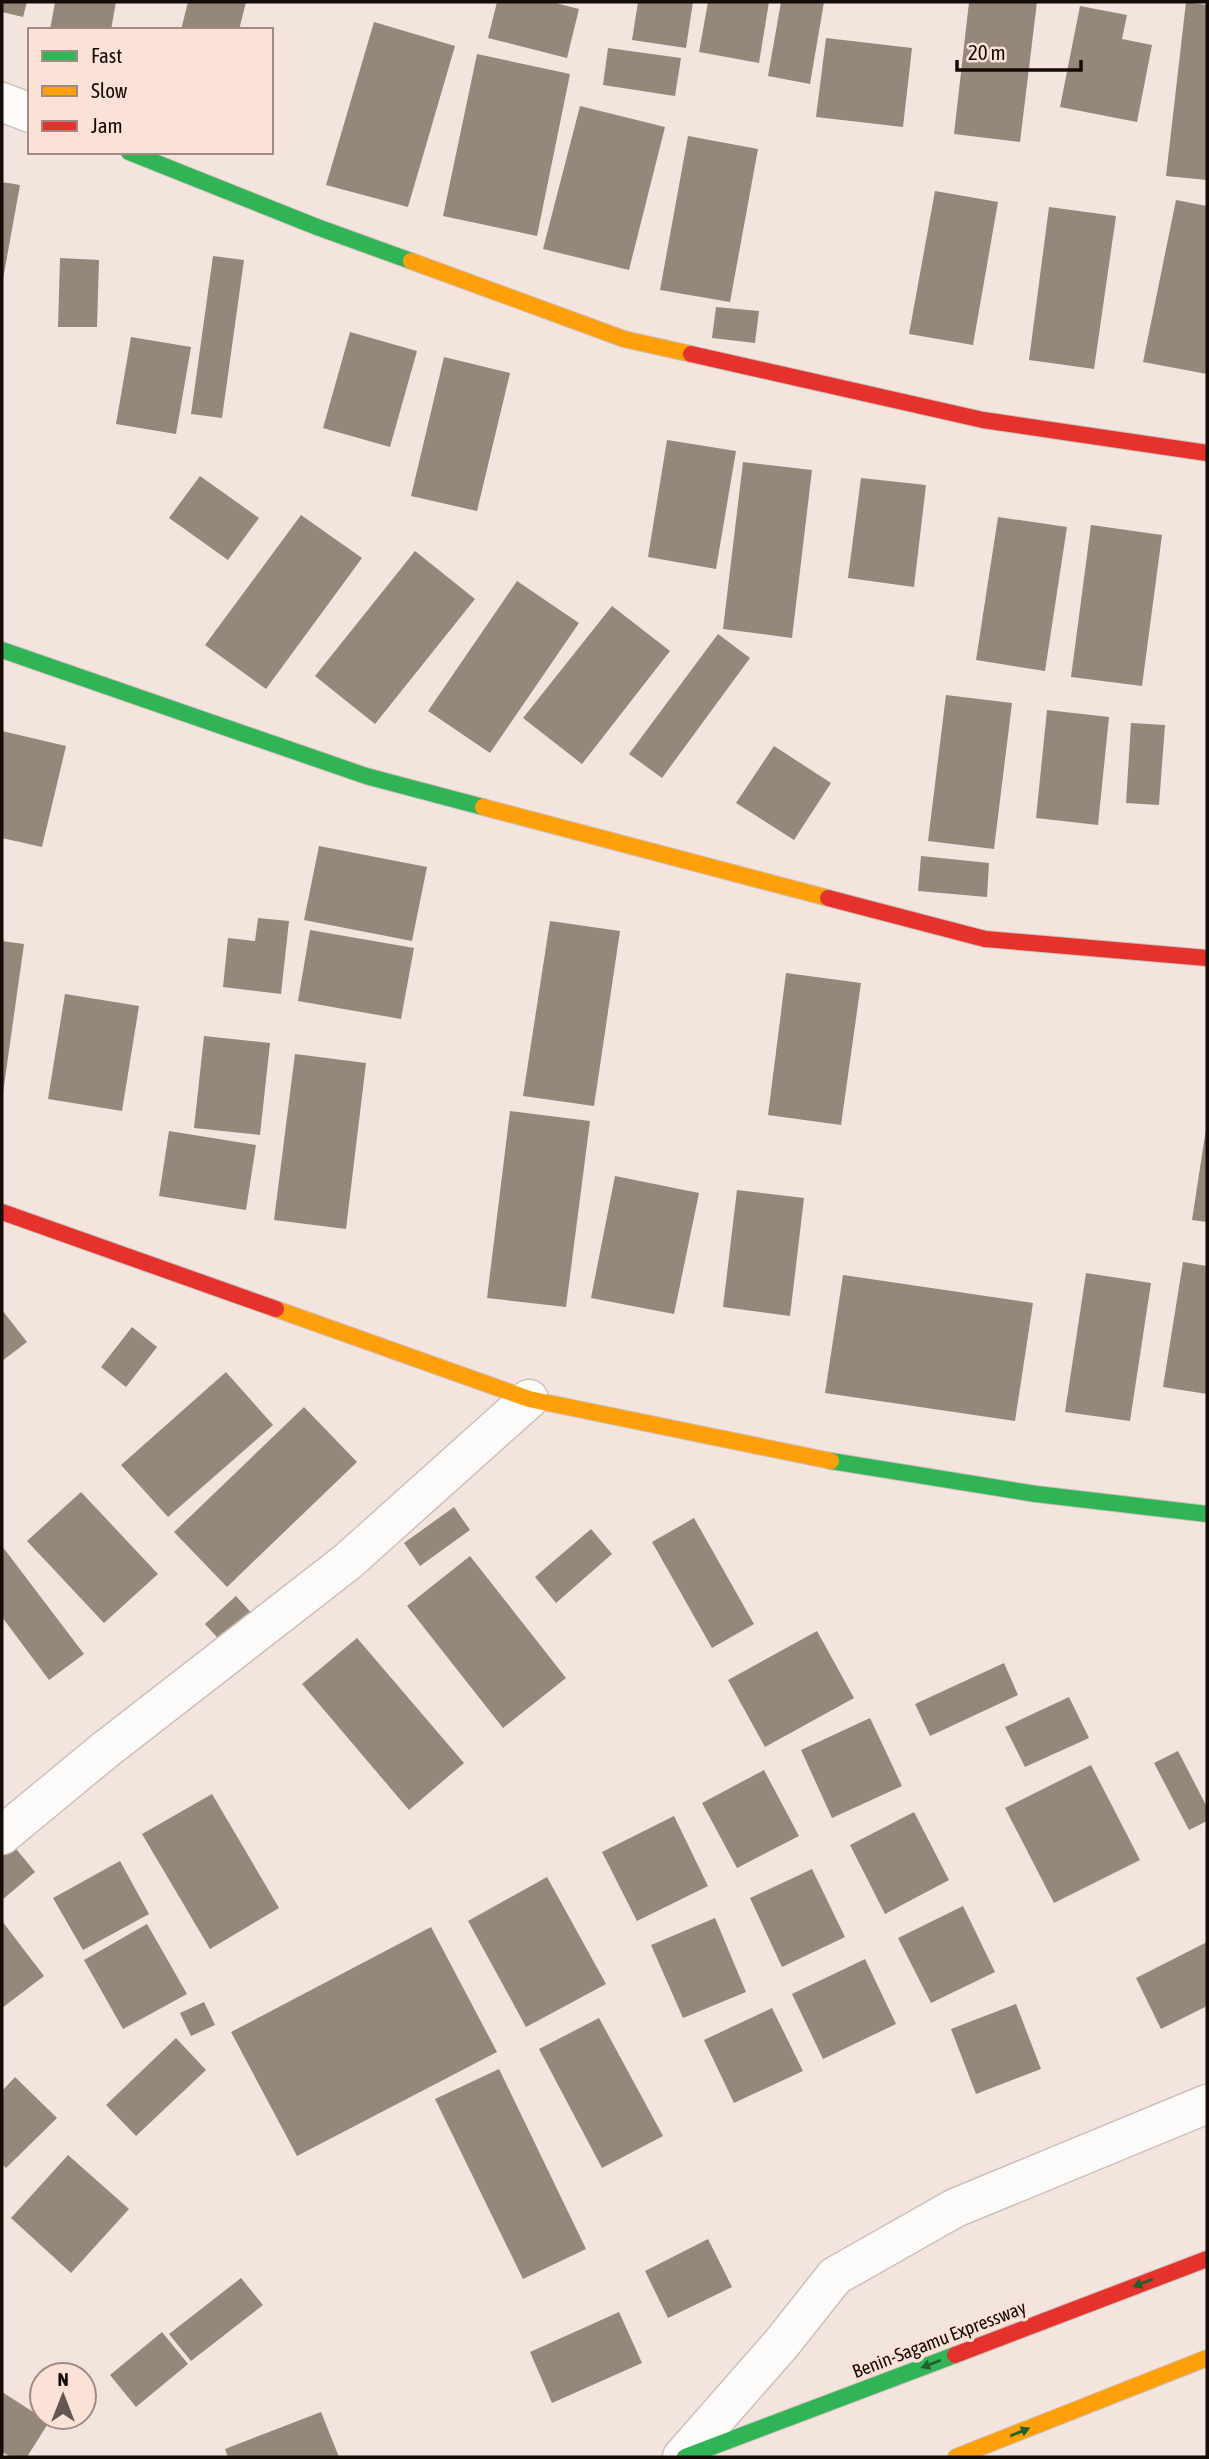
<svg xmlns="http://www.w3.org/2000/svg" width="1209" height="2459" viewBox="0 0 1209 2459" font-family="'Asap Condensed',sans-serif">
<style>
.building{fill:#95887b}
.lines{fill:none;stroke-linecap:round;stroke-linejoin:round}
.street-casing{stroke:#cdc0bb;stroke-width:41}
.fast-casing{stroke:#cdc0bb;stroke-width:18}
.slow-casing{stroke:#cdc0bb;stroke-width:18}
.jam-casing{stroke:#cdc0bb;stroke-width:18}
.street{stroke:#fdfbfa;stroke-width:38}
.fast{stroke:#30b455;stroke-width:16}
.slow{stroke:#ff9f0a;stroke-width:16}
.jam{stroke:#e5322d;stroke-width:16}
.oneway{fill:#22602e}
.labels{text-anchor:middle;stroke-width:7;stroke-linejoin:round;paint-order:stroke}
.street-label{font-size:19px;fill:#150b07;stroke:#fbe1d6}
</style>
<rect width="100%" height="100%" fill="#f3e4de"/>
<g class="building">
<polygon points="2,2 27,2 23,17 2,12"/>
<polygon points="55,2 116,2 111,30 50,30"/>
<polygon points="188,2 246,2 239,30 181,30"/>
<polygon points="497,2 552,2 579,9 567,58 488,38"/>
<polygon points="638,2 693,2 686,48 632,40"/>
<polygon points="708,2 769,2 759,63 699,52"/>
<polygon points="781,2 824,2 810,84 768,76"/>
<polygon points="969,2 1037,2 1020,142 954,134"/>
<polygon points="1186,2 1207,5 1207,180 1166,176"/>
<polygon points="1080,6 1127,15 1122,39 1152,45 1137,122 1060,107"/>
<polygon points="374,22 455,46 408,207 326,185"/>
<polygon points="826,38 912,48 903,127 816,117"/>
<polygon points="608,48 681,58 675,96 603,85"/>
<polygon points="477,54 570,74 537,236 443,216"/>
<polygon points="580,106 665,127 629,270 543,249"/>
<polygon points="688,136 758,149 730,302 660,290"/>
<polygon points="2,182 20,185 3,279 2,278"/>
<polygon points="935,191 998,202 973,345 909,334"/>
<polygon points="1176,200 1207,206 1207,374 1143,362"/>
<polygon points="1049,207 1116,216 1094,369 1029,360"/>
<polygon points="213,256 244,260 222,418 191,414"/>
<polygon points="60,258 99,260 97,327 58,327"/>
<polygon points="716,307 759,311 755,343 712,338"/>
<polygon points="350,332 417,351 390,447 323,428"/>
<polygon points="131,337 191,347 176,434 116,424"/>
<polygon points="444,357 510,373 477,511 411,496"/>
<polygon points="667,440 736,451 716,569 648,557"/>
<polygon points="743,462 812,470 792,638 723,629"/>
<polygon points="200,476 259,518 228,560 169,518"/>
<polygon points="861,478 926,485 914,587 848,578"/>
<polygon points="301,515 362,558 266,689 205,645"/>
<polygon points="998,517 1067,527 1045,671 976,660"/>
<polygon points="1091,525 1162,535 1142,686 1071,677"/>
<polygon points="415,551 475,599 375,724 315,676"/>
<polygon points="517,581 579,623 490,753 428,711"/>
<polygon points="612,606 670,651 582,764 523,718"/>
<polygon points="718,634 750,658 662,778 629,754"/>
<polygon points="946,695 1012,703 994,849 928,841"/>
<polygon points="1047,710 1109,717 1098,825 1036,818"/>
<polygon points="1131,723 1165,725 1159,805 1126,803"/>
<polygon points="2,731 66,746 42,847 2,838"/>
<polygon points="774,746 831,783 794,840 736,803"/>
<polygon points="319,846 427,867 412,941 304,920"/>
<polygon points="921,856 989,863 987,897 918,891"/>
<polygon points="258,918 289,921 281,994 223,987 228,938 255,941"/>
<polygon points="550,921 620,931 594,1106 523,1096"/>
<polygon points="310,930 414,948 401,1019 298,1001"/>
<polygon points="2,941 24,944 3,1093 2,1093"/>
<polygon points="786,973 861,983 841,1125 768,1115"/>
<polygon points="65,994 139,1006 122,1111 48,1099"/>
<polygon points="204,1036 270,1043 260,1135 194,1128"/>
<polygon points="295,1054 366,1063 346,1229 274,1220"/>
<polygon points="510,1111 590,1121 566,1307 487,1298"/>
<polygon points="1206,1129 1207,1129 1207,1222 1192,1220"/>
<polygon points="169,1131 256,1145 246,1210 159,1196"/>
<polygon points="615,1176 699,1193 674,1314 591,1298"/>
<polygon points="737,1190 804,1198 790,1316 723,1307"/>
<polygon points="1183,1262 1207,1266 1207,1394 1163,1387"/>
<polygon points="1086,1273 1151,1283 1130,1421 1065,1412"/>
<polygon points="843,1275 1033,1303 1015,1421 825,1393"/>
<polygon points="2,1310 27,1342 2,1361"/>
<polygon points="132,1327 157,1347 126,1387 101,1367"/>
<polygon points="226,1372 273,1425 168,1517 121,1465"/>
<polygon points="304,1407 357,1462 227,1587 174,1532"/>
<polygon points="81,1492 158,1574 104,1623 27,1541"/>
<polygon points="454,1507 470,1530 420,1566 404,1543"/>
<polygon points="694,1518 754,1624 712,1648 652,1542"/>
<polygon points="591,1529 612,1554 556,1603 535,1577"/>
<polygon points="2,1546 84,1654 49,1680 2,1617"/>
<polygon points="470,1556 566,1678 503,1728 407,1606"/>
<polygon points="236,1596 255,1617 224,1645 205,1624"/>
<polygon points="817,1631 854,1698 765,1747 728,1680"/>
<polygon points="357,1638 464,1763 409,1810 302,1684"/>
<polygon points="1004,1663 1018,1695 930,1736 915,1704"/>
<polygon points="1069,1697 1089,1738 1025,1767 1005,1727"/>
<polygon points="870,1718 902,1786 832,1818 801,1750"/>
<polygon points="1178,1751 1207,1807 1207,1821 1189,1830 1154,1763"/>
<polygon points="1091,1765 1140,1860 1054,1903 1005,1808"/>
<polygon points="764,1770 799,1836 737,1868 702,1803"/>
<polygon points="212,1794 279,1908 210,1949 142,1834"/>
<polygon points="914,1812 949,1880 885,1914 850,1845"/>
<polygon points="674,1816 708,1886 637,1921 602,1852"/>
<polygon points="13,1845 35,1872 2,1900 2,1855"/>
<polygon points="120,1861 149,1914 83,1950 53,1898"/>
<polygon points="812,1869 845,1937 782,1967 750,1898"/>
<polygon points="547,1877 606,1984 526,2027 468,1921"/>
<polygon points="963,1906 995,1972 931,2003 898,1938"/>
<polygon points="715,1918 746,1992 683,2018 651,1945"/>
<polygon points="2,1921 44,1976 2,2008"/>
<polygon points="147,1924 187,1994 123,2029 84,1960"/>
<polygon points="431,1927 497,2052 297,2156 231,2032"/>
<polygon points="1207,1942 1207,2006 1161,2029 1136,1978"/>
<polygon points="865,1959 896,2024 823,2059 792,1994"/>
<polygon points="204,2002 215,2025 191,2036 180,2013"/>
<polygon points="1016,2004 1041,2069 976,2094 951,2029"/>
<polygon points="772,2008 803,2071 734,2103 704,2040"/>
<polygon points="599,2018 663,2136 602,2168 539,2049"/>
<polygon points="176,2038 206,2070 136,2136 106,2105"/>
<polygon points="499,2069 586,2249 523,2279 435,2099"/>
<polygon points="15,2077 57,2118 6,2168 2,2164 2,2091"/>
<polygon points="68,2155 129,2209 71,2273 11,2218"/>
<polygon points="708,2239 732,2287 668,2318 645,2271"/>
<polygon points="241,2278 263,2305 191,2361 169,2334"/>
<polygon points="619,2312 642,2363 552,2403 530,2352"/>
<polygon points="162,2332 188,2364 136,2407 110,2375"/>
<polygon points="2,2392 49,2422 27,2457 11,2457 2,2452"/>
<polygon points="321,2412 339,2457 228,2457 225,2449"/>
</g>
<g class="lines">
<g class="street-casing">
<g id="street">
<polyline points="2,102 30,113"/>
<polyline points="2,1835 105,1750 347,1562 529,1399"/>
<polyline points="682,2457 782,2343 835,2276 955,2208 1207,2104"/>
</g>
</g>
<g class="fast-casing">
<g id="fast">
<polyline points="129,152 317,227 411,261"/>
<polyline points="2,650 366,776 483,807"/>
<polyline points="831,1461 1036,1494 1207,1514"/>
<polyline points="685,2457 955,2355"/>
</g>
</g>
<g class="slow-casing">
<g id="slow">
<polyline points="411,261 624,339 691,354"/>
<polyline points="483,807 828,898"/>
<polyline points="276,1309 529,1399 831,1461"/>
<polyline points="956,2457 1207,2358"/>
</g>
</g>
<g class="jam-casing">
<g id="jam">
<polyline points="691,354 983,420 1207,453"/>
<polyline points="828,898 985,939 1207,958"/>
<polyline points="2,1212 276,1309"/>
<polyline points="955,2355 1207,2259"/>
</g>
</g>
<use href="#street" class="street"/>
<use href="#fast" class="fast"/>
<use href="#slow" class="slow"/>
<use href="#jam" class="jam"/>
</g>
<defs><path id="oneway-solid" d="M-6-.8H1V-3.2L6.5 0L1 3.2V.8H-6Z" transform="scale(1.75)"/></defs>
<g class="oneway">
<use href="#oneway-solid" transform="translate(1143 2283) rotate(159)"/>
<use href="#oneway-solid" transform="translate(931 2364) rotate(159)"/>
<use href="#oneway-solid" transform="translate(1020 2432) rotate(-22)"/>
</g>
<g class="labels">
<g class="street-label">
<text transform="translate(939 2339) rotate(-21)" y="7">Benin-Sagamu Expressway</text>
</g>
</g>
<rect width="1209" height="2459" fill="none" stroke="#150b07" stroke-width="7"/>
<rect x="28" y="28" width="245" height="126" fill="#fbe1d6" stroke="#9f8b83" stroke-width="2"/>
<rect x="42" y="51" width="35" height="10" fill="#30b455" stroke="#9f8b83" stroke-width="2"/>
<text x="91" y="63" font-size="21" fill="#150b07">Fast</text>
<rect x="42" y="86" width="35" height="10" fill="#ff9f0a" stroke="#9f8b83" stroke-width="2"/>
<text x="91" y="98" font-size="21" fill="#150b07">Slow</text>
<rect x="42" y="121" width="35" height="10" fill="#e5322d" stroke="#9f8b83" stroke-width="2"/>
<text x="91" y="133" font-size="21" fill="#150b07">Jam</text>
<g transform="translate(63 2396)"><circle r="33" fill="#fbe1d6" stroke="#9f8b83" stroke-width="2"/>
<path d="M0-5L12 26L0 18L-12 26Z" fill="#635752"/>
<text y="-10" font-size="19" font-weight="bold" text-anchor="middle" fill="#150b07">N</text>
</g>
<path d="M957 60v10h124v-10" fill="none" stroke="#150b07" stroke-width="3.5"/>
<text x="968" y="60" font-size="21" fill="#150b07" stroke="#fbe1d6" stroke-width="5" paint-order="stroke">20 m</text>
</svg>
